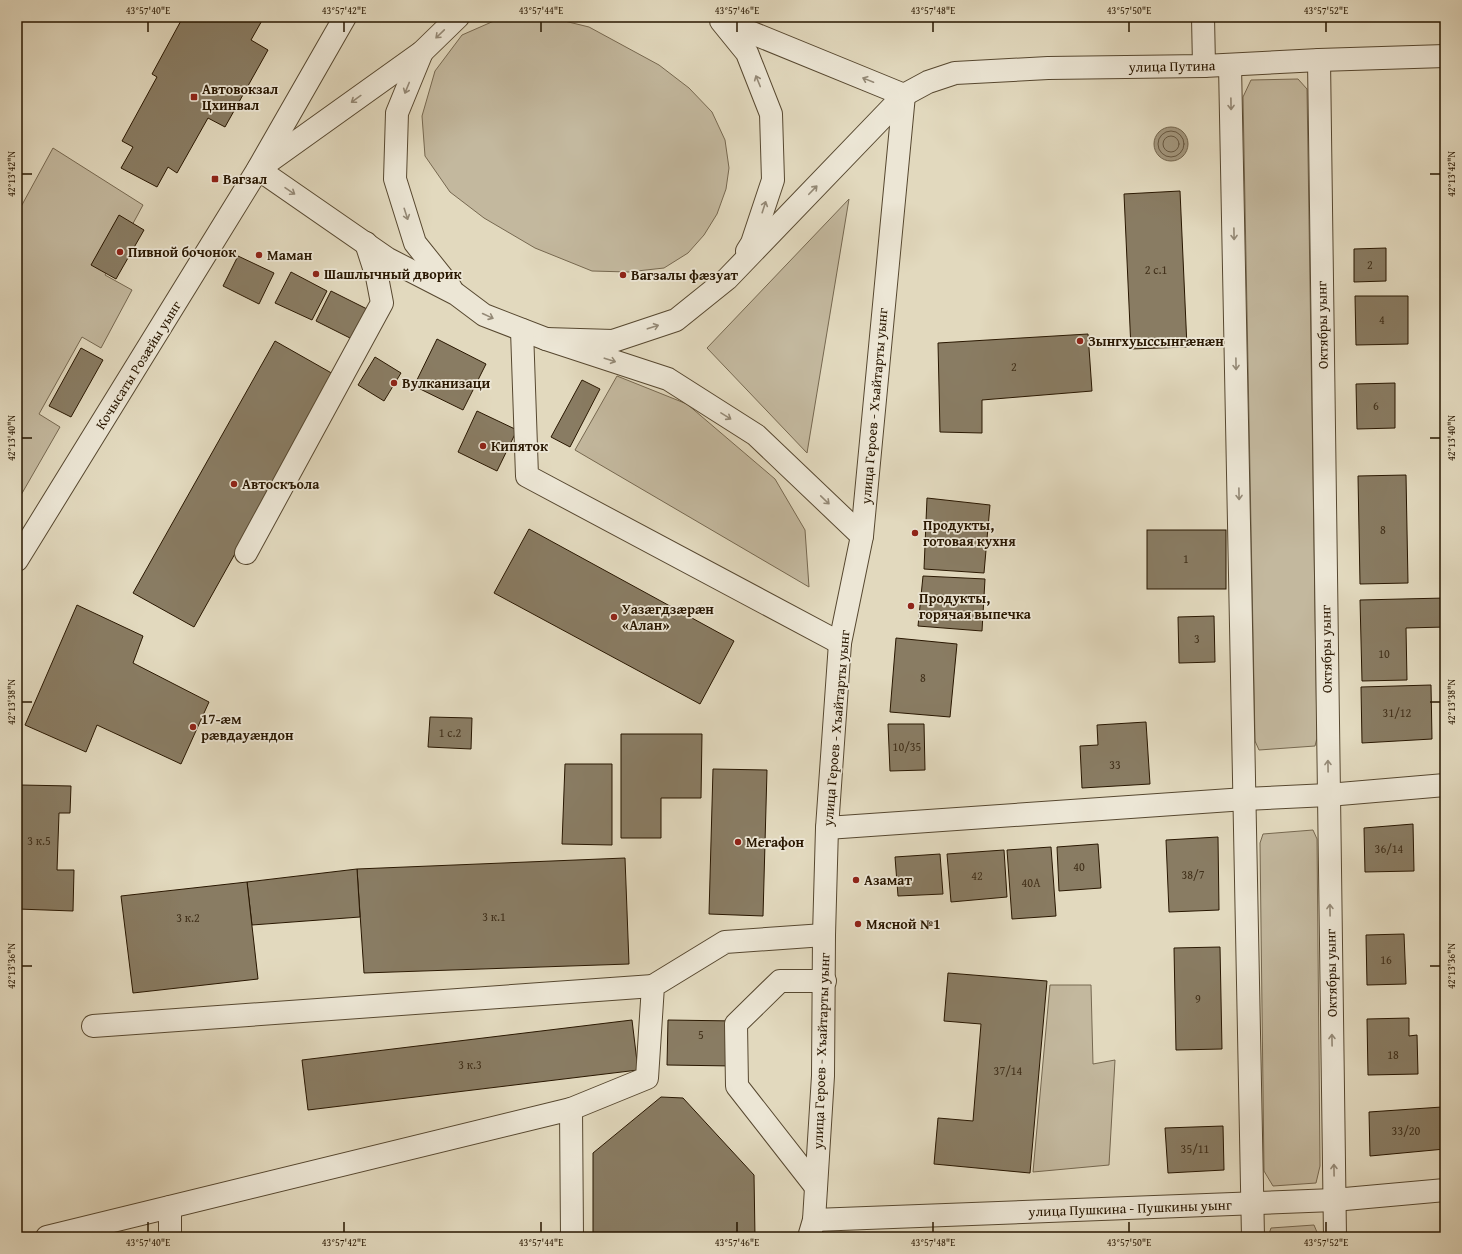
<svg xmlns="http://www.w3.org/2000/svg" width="1462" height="1254" viewBox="0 0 1462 1254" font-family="'Gentium Book Plus',serif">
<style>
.green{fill:#c3b89e;stroke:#766850}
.water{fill:#a3977e;stroke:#72644c}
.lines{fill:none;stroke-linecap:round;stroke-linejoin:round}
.shore{stroke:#665740;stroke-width:1}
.building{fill:#897c63;stroke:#291701}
.minor-casing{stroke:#574830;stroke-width:24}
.minor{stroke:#ece6d5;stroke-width:22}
.oneway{stroke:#948976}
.ticks{fill:none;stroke:#291701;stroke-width:1.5}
.poi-dot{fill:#8f2418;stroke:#ece6d5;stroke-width:1.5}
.labels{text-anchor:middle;stroke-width:3.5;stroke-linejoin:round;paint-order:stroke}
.number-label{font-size:12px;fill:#41301a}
.street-label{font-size:14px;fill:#291701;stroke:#ece6d5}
.poi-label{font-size:14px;font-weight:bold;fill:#291701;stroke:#ece6d5;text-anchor:start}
.neatline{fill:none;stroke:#291701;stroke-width:1.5}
.ticks-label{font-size:10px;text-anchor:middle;fill:#291701}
</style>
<rect width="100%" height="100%" fill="#e2d9be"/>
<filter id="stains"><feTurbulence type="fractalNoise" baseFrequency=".005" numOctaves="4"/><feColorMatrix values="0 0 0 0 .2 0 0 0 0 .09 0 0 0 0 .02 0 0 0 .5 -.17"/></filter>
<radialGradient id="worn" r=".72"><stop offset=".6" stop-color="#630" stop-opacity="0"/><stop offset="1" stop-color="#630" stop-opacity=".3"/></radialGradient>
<g class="green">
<polygon points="503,17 548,17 589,27 659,65 689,88 712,112 725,140 729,168 726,189 717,214 704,235 688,253 664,268 628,272 592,271 535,248 484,218 450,192 425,156 422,116 435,71 462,35"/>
<polygon points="1298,79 1307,89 1317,738 1315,746 1259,750 1255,741 1243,97 1251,80"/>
<polygon points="53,148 143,205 105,275 132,290 101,348 82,337 39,414 60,427 17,502 17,214"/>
<polygon points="849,199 807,453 707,348"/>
<polygon points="617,376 687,404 775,479 805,530 809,587 575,450"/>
<polygon points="1313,830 1317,839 1320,1166 1316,1183 1273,1186 1264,1171 1260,843 1263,834"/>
<polygon points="1050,985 1091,985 1093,1064 1115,1060 1109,1165 1033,1172"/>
<polygon points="1314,1225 1319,1237 1268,1237 1271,1228"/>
</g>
<circle class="water" cx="1171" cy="144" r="17"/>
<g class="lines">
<g class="shore">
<circle cx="1171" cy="144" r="13"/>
<circle cx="1171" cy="144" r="8"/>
</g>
</g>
<g class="building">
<polygon points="183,17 264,17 251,40 268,50 225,127 208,118 177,173 168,167 157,187 121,168 133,147 122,141 157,77 152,74"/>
<polygon points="892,17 973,17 899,21"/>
<polygon points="1180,191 1187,347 1131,349 1124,194"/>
<polygon points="119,215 144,230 116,279 91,265"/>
<polygon points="1386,248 1386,281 1354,282 1354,249"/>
<polygon points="238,256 274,273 259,304 223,286"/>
<polygon points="291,272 327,291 312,320 275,303"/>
<polygon points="331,291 367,309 352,339 316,321"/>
<polygon points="1355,296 1408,296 1408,344 1356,345"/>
<polygon points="1088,334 1092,391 982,400 982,433 940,432 938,343"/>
<polygon points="437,339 486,364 463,410 414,386"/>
<polygon points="275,341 335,375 194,627 133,593"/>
<polygon points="81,348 103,360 71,417 49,406"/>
<polygon points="375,357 401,373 384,401 358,385"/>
<polygon points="582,380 600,389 570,447 551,437"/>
<polygon points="1395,383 1395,428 1357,429 1356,384"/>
<polygon points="477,411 517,430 497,471 458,452"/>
<polygon points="1406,475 1408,583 1360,584 1358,476"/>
<polygon points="927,498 990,505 984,573 924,569"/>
<polygon points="529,529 734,641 700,704 494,593"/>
<rect x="1147" y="530" width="79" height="59"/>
<polygon points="923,576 985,579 982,631 918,626"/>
<polygon points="1445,598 1445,627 1406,628 1407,680 1362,681 1360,600"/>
<polygon points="77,605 143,636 133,663 209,702 181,764 97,725 86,752 25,725"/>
<polygon points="1214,616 1215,662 1179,663 1178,617"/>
<polygon points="896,638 957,644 950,717 890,712"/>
<polygon points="1431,685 1432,739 1362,743 1361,687"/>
<polygon points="430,717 472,718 471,749 428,747"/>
<polygon points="1146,722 1150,784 1082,788 1080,746 1098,745 1097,725"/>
<polygon points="888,724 924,724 925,770 890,771"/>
<polygon points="621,734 702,734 701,798 661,798 661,838 621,838"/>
<polygon points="565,764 612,764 612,845 562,844"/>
<polygon points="713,769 767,770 763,916 709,914"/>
<polygon points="21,785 71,786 70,813 59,813 57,870 74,870 73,911 18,909"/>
<polygon points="1413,824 1414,871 1365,872 1364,828"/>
<polygon points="1218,837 1219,910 1169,912 1166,840"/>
<polygon points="1098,844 1101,888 1059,891 1057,847"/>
<polygon points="1051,847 1056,916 1012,919 1007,850"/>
<polygon points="1004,850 1007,897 951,902 947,854"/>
<polygon points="940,854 943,894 898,896 895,857"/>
<polygon points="625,858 629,964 364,973 357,869"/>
<polygon points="357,869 360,917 252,925 247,882"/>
<polygon points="247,882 258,979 133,993 121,896"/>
<polygon points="1404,934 1406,984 1367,985 1366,935"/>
<polygon points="1220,947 1222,1049 1176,1050 1174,948"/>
<polygon points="948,973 1047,981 1030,1173 934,1164 938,1118 973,1121 981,1024 944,1021"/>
<polygon points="1409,1018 1409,1036 1417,1035 1418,1074 1368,1075 1367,1019"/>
<polygon points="632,1020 638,1070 308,1110 302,1060"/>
<polygon points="668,1020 735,1021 734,1066 667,1065"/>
<polygon points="661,1097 683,1098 754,1175 755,1237 593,1237 593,1153"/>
<polygon points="1442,1107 1445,1149 1370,1156 1369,1112"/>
<polygon points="1223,1126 1224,1170 1168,1173 1165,1128"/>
</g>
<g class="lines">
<g class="minor-casing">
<g id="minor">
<polyline points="1203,17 1204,66"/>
<polyline points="721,21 747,53 771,114 773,180 752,243 747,251"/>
<polyline points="723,21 904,95"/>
<polyline points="422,52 397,113 395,179 415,243 451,288"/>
<polyline points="1319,60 1335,1237"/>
<polyline points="1230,65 1253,1237"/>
<polyline points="264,165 422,52 458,17"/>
<polyline points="258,169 388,259 456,294 484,315 546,339 668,379 756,435 862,536"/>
<polyline points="522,330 527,476 840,643"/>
<polyline points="546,339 613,341 676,320 727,279 904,95 928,82 955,73 1048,68 1204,66 1319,60 1445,56"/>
<polyline points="246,553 382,303 377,277 366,243"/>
<polyline points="17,560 258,169 345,17"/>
<polyline points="827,828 1245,799 1328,795 1445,785"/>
<polyline points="93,1026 653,986"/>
<polyline points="571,1109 572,1237"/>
<polyline points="816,1187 737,1086 736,1024 780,981 825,981"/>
<polyline points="814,1220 1334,1200 1445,1190"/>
<polyline points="47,1237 571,1109 647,1078 653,986 725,942 824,935"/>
<polyline points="170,1237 170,1207"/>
<polyline points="809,1237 814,1220 823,1076 824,935 827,828 840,643 862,536 904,95"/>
</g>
</g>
<use href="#minor" class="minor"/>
</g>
<defs><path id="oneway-shaft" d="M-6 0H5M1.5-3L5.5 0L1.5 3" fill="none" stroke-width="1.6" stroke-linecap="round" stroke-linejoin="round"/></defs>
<g class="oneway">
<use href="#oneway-shaft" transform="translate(440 34) rotate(136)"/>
<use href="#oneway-shaft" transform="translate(868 80) rotate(-158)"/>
<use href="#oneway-shaft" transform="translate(758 81) rotate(-112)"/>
<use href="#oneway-shaft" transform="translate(407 88) rotate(112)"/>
<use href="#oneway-shaft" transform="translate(356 99) rotate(144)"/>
<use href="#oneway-shaft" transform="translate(1231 104) rotate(89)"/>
<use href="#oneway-shaft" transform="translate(813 190) rotate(-46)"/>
<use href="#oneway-shaft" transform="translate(290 191) rotate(34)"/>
<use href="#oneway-shaft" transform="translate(764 207) rotate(-72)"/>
<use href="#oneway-shaft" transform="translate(406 214) rotate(72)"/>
<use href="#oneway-shaft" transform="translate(1234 234) rotate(89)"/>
<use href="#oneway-shaft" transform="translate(488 316) rotate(25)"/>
<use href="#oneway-shaft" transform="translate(653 327) rotate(-18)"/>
<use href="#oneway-shaft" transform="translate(610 360) rotate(18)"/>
<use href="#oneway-shaft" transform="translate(1236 364) rotate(89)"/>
<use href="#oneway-shaft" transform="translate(726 416) rotate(32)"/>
<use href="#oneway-shaft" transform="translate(1239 494) rotate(89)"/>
<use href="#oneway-shaft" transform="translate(825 500) rotate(44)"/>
<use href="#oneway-shaft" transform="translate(1328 766) rotate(-91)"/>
<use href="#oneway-shaft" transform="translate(1330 910) rotate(-91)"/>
<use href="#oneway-shaft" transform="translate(1332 1040) rotate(-91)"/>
<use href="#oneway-shaft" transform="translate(1334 1170) rotate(-91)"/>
</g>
<path class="ticks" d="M148,22V32M344,22V32M541,22V32M737,22V32M933,22V32M1129,22V32M1326,22V32M22,174H32M1430,174H1440M22,438H32M1430,438H1440M22,702H32M1430,702H1440M22,966H32M1430,966H1440M148,1222V1232M344,1222V1232M541,1222V1232M737,1222V1232M933,1222V1232M1129,1222V1232M1326,1222V1232"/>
<g class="poi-dot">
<rect x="190" y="93" width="8" height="8" rx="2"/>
<rect x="211" y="175" width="8" height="8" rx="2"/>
<circle cx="120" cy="252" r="4"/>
<circle cx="259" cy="255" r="4"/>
<circle cx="316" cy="274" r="4"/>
<circle cx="623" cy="275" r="4"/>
<circle cx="1080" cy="341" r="4"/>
<circle cx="394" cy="383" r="4"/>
<circle cx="483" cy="446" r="4"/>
<circle cx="234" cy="484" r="4"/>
<circle cx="915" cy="533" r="4"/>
<circle cx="911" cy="606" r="4"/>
<circle cx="614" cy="617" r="4"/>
<circle cx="193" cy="727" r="4"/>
<circle cx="738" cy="842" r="4"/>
<circle cx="856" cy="880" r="4"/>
<circle cx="858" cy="924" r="4"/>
</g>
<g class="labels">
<g class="number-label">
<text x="1370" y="269">2</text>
<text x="1156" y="274">2 с.1</text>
<text x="1382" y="324">4</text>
<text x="1014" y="371">2</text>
<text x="1376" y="410">6</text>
<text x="1383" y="534">8</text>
<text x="1186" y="563">1</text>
<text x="1197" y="643">3</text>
<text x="1384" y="658">10</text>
<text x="923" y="682">8</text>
<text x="1397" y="717">31/12</text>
<text x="450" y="737">1 с.2</text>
<text x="907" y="751">10/35</text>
<text x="1115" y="769">33</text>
<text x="39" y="845">3 к.5</text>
<text x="1389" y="853">36/14</text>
<text x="1079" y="871">40</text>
<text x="1193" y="879">38/7</text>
<text x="977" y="880">42</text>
<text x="1031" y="887">40А</text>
<text x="494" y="921">3 к.1</text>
<text x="188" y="922">3 к.2</text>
<text x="1386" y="964">16</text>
<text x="1198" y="1003">9</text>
<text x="701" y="1039">5</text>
<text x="1393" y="1059">18</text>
<text x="470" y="1069">3 к.3</text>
<text x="1008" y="1075">37/14</text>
<text x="1406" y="1135">33/20</text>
<text x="1195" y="1153">35/11</text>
</g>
<g class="street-label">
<text transform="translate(1172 66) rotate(-1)" y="5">улица Путина</text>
<text transform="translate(1322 325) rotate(-91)" y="5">Октябры уынг</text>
<text transform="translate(138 365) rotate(-58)" y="5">Кочысаты Розæйы уынг</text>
<text transform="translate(874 406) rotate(-85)" y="5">улица Героев - Хъайтарты уынг</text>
<text transform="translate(1326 649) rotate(-91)" y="5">Октябры уынг</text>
<text transform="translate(836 728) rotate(-85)" y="5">улица Героев - Хъайтарты уынг</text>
<text transform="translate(1331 973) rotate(-91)" y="5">Октябры уынг</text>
<text transform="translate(821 1051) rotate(-88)" y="5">улица Героев - Хъайтарты уынг</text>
<text transform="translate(1130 1208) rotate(-2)" y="5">улица Пушкина - Пушкины уынг</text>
</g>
<g class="poi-label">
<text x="202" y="94">Автовокзал<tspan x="202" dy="16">Цхинвал</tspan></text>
<text x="223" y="184">Вагзал</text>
<text x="128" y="257">Пивной бочонок</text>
<text x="267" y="260">Маман</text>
<text x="324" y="279">Шашлычный дворик</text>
<text x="631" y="280">Вагзалы фæзуат</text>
<text x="1088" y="346">Зынгхуыссынгæнæн</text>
<text x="402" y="388">Вулканизаци</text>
<text x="491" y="451">Кипяток</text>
<text x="242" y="489">Автоскъола</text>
<text x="923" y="530">Продукты,<tspan x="923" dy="16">готовая кухня</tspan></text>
<text x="919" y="603">Продукты,<tspan x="919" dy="16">горячая выпечка</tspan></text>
<text x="622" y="614">Уазæгдзæрæн<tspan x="622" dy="16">«Алан»</tspan></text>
<text x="201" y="724">17-æм<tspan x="201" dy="16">рӕвдауӕндон</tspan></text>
<text x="746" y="847">Мегафон</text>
<text x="864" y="885">Азамат</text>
<text x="866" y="929">Мясной №1</text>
</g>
</g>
<rect width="1462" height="1254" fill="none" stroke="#e2d9be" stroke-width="44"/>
<rect x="22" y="22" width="1418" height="1210" class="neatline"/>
<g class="ticks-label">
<text x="148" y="14">43°57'40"E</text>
<text x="344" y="14">43°57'42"E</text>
<text x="541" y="14">43°57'44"E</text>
<text x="737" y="14">43°57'46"E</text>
<text x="933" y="14">43°57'48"E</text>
<text x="1129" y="14">43°57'50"E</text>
<text x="1326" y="14">43°57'52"E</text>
<text transform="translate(11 174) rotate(-90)" y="4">42°13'42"N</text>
<text transform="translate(1451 174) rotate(-90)" y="4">42°13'42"N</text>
<text transform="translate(11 438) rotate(-90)" y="4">42°13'40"N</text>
<text transform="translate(1451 438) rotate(-90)" y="4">42°13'40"N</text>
<text transform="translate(11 702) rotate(-90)" y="4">42°13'38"N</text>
<text transform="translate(1451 702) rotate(-90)" y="4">42°13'38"N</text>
<text transform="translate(11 966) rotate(-90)" y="4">42°13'36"N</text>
<text transform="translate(1451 966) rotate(-90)" y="4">42°13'36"N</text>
<text x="148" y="1246">43°57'40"E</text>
<text x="344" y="1246">43°57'42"E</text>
<text x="541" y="1246">43°57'44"E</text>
<text x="737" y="1246">43°57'46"E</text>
<text x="933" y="1246">43°57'48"E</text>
<text x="1129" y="1246">43°57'50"E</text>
<text x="1326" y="1246">43°57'52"E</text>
</g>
<rect width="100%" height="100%" filter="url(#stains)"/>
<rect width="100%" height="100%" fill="url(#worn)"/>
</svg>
